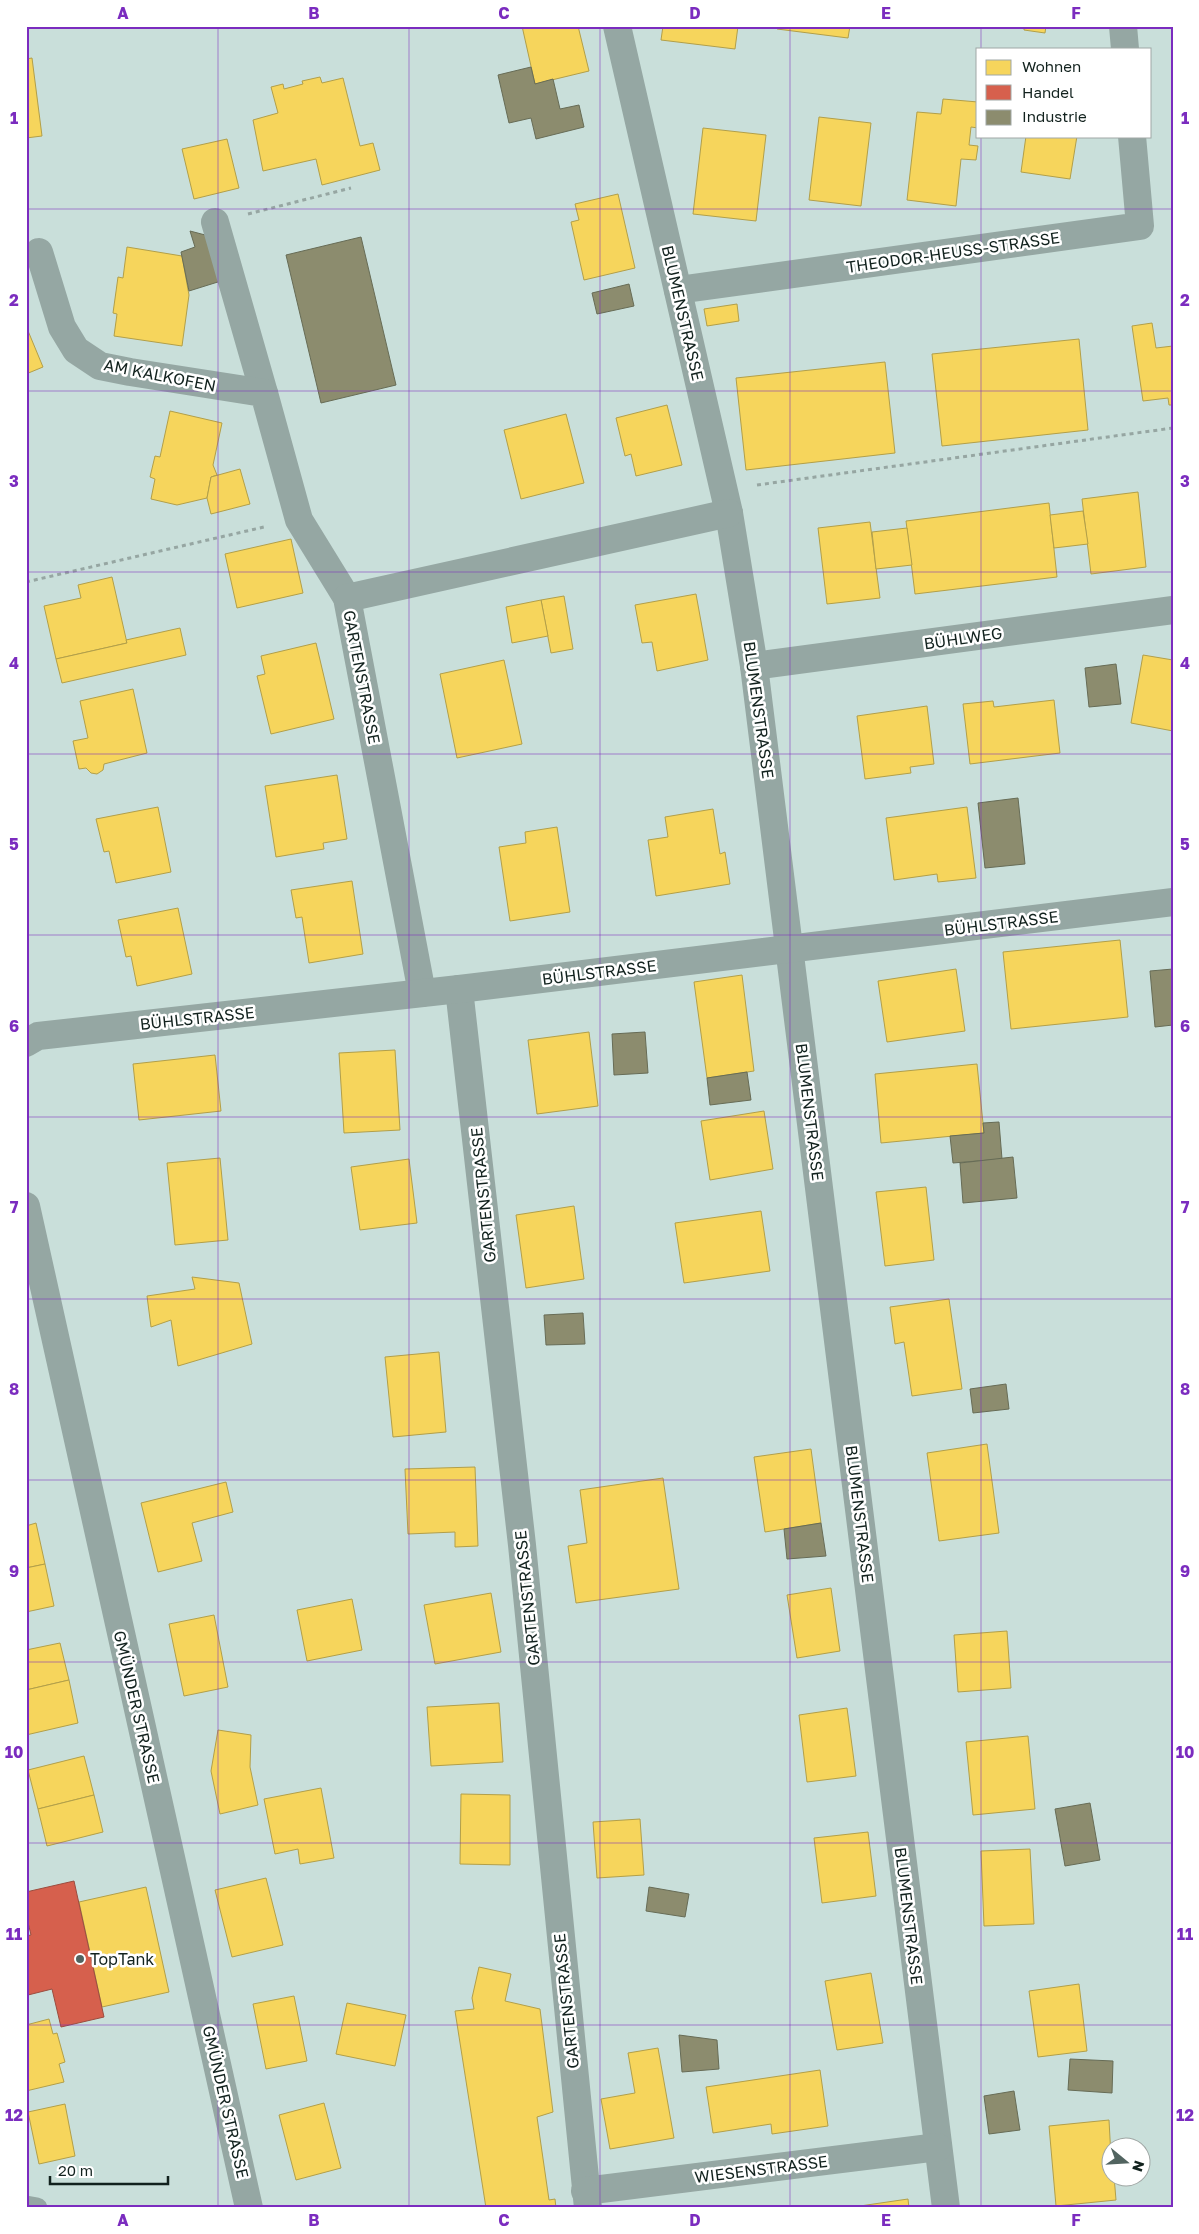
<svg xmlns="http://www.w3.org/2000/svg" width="1199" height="2234" viewBox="0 0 1199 2234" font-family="'Golos Text',sans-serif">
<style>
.homes{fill:#f6d55c;stroke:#b29f49}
.shops{fill:#d6604d;stroke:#9b4d3f}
.industry{fill:#8c8c6e;stroke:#676c56}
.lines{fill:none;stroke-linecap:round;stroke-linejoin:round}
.path{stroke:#96a6a2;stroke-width:3;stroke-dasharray:4 4;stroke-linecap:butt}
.service{stroke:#95a7a3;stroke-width:21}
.minor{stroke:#95a7a3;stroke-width:28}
.tertiary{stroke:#95a7a3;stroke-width:28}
.grid{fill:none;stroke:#7b2cbf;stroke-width:1;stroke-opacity:0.55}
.poi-dot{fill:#526460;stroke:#fff;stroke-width:2}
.labels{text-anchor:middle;stroke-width:5;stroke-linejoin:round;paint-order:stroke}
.street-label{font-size:16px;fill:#12221e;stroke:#fff}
.poi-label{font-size:16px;fill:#12221e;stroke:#fff;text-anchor:start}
.neatline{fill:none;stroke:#7b2cbf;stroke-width:2}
.grid-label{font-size:16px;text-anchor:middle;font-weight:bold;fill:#7b2cbf}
</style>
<rect width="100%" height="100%" fill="#c9dfda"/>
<g class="homes">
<polygon points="522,26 578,26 589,71 535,84"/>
<polygon points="663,26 738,26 735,49 661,40"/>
<polygon points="777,26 850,26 848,38 777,29"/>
<polygon points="1024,26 1046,26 1045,33 1024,30"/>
<polygon points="32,58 42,136 26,138 26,59"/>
<polygon points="320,77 322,83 343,78 360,146 373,143 380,170 322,185 316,159 263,171 253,120 278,113 271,87 283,84 284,89 303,84 302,81"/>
<polygon points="943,99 978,102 978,128 971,127 969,145 978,146 976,160 961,159 956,206 907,200 917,112 941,114"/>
<polygon points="819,117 871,123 861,206 809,200"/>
<polygon points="703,128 766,135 756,221 693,214"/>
<polygon points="1026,136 1077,136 1070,179 1021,172"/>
<polygon points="227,139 239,188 194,199 182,149"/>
<polygon points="618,194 635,268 584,280 571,222 579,220 575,204"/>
<polygon points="127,247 182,256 189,295 182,346 114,336 117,314 113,313 118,277 123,278"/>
<polygon points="737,304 739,321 707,326 704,309"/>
<polygon points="1152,323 1156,348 1173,346 1173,405 1169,405 1168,398 1143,401 1132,326"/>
<polygon points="26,326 43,367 26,374"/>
<polygon points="1079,339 1088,430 942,446 932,354"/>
<polygon points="885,362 895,453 746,470 736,378"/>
<polygon points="667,405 682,465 636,476 631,454 625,456 616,418"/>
<polygon points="170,411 222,423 213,465 217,475 211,477 207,498 177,505 151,499 155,479 150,477 155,456 160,457"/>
<polygon points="566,414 584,483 521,499 504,430"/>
<polygon points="240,469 250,504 211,514 207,498 211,477"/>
<polygon points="1138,492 1146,567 1091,574 1082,499"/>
<polygon points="1049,503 1057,577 915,594 906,521"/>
<polygon points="1083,511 1088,544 1054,548 1050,515"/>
<polygon points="870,522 880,598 827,604 818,528"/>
<polygon points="907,528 912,565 876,569 872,532"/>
<polygon points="291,539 303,593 237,608 225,554"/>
<polygon points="112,577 127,643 56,659 44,606 81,598 78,585"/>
<polygon points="696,594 708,660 657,671 652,642 642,643 635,605"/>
<polygon points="564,596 573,649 551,653 541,600"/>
<polygon points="541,600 548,636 512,643 506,607"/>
<polygon points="180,628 186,655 62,683 56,659 127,643 126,640"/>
<polygon points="316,643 334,719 271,734 257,676 265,674 261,656"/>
<polygon points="1143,655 1173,660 1173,731 1131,723"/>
<polygon points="504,660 522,744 457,758 440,674"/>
<polygon points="133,689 147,753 104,764 103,770 97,774 91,773 86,768 79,769 73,741 88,738 80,701"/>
<polygon points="1054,700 1060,753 970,764 963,704 993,701 994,707"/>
<polygon points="927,706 934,764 910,767 911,773 865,779 857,716"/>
<polygon points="337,775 347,839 323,843 324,849 276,857 265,786"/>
<polygon points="158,807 171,872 116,883 109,851 104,852 96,819"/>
<polygon points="967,807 976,878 938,882 937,874 894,880 886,818"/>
<polygon points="713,809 720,854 725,852 730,884 656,896 648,840 668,837 665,817"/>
<polygon points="557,827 570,912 510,921 499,847 526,843 525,832"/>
<polygon points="352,881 363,954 309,963 302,917 296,918 291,890"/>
<polygon points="178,908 192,974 137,986 131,956 126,957 118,920"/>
<polygon points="1120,940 1128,1017 1011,1029 1003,952"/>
<polygon points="956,969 965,1031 887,1042 878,981"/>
<polygon points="742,975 754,1071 707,1078 694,982"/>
<polygon points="589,1032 598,1106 537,1114 528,1040"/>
<polygon points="395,1050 400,1130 344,1133 339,1053"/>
<polygon points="215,1055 221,1111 139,1120 133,1064"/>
<polygon points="977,1064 984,1133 881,1143 875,1074"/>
<polygon points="764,1111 773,1169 710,1180 701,1121"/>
<polygon points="220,1158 228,1240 175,1245 167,1163"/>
<polygon points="409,1159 417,1223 360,1230 351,1167"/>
<polygon points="926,1187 934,1260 885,1266 876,1192"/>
<polygon points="574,1206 584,1279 526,1288 516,1215"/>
<polygon points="761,1211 770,1271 684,1283 675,1223"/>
<polygon points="192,1277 239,1283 252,1344 178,1366 171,1320 151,1327 147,1296 195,1289"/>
<polygon points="949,1299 962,1389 912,1396 904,1342 895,1344 890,1307"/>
<polygon points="439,1352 446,1432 393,1437 385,1357"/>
<polygon points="987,1444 999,1533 939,1541 927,1453"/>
<polygon points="811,1449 821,1523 765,1532 754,1457"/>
<polygon points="475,1467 478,1546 455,1547 455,1532 408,1534 405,1469"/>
<polygon points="663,1478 679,1589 576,1603 568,1546 587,1543 580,1490"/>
<polygon points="226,1482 233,1512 192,1523 202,1561 158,1572 141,1503"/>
<polygon points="36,1523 45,1564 26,1568 26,1526"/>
<polygon points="45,1564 54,1606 26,1612 26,1568"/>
<polygon points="831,1588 840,1651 797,1658 787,1595"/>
<polygon points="491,1593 501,1652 435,1664 424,1605"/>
<polygon points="352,1599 362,1650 307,1661 297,1610"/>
<polygon points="214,1615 228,1687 184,1696 169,1624"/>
<polygon points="1007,1631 1011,1688 958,1692 954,1635"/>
<polygon points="60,1643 69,1680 26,1690 26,1650"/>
<polygon points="69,1680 78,1723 26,1735 26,1690"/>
<polygon points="499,1703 503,1762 431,1766 427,1707"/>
<polygon points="847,1708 856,1776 807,1782 799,1715"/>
<polygon points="218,1730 251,1735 250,1767 258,1805 220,1814 211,1771"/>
<polygon points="1028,1736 1035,1809 973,1815 966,1742"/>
<polygon points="84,1756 94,1795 38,1809 28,1770"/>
<polygon points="321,1788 334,1858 300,1864 298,1849 275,1854 264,1799"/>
<polygon points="461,1794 510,1795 510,1865 460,1864"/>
<polygon points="94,1795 103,1832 47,1846 38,1809"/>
<polygon points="640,1819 644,1875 597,1878 593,1822"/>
<polygon points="868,1832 876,1896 822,1903 814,1838"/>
<polygon points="1030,1849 1034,1924 984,1926 981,1851"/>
<polygon points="266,1878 283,1945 232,1957 215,1890"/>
<polygon points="146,1887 169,1992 102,2007 79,1902"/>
<polygon points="479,1967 511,1974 505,2001 540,2009 553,2112 537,2117 549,2200 555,2199 556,2208 486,2208 455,2011 474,2009 472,1998"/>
<polygon points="871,1973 883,2043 837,2050 825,1981"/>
<polygon points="1079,1984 1087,2051 1038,2057 1029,1991"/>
<polygon points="294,1996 307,2061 266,2069 253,2004"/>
<polygon points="347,2003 406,2015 395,2066 336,2054"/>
<polygon points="49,2019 53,2034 57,2033 65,2062 59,2064 64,2082 26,2091 26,2025"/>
<polygon points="658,2048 674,2138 610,2149 601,2099 635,2093 628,2053"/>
<polygon points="820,2070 828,2126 772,2134 771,2124 713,2133 706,2087"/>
<polygon points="324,2103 341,2168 296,2180 279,2115"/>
<polygon points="65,2104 75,2156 39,2164 28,2112"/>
<polygon points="1109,2120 1112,2176 1114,2176 1116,2200 1056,2206 1049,2126"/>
<polygon points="908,2199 909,2208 853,2208 853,2207"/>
</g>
<polygon class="shops" points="74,1881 104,2017 61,2027 52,1989 28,1995 26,1936 31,1935 26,1914 26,1892"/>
<g class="industry">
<polygon points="531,67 535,84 553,79 560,109 579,105 584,127 536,139 531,118 509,123 498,75"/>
<polygon points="190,231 209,236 221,281 189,291 181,252 195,247"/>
<polygon points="361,237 396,385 321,403 286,255"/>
<polygon points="629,284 634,306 597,314 592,293"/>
<polygon points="1116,664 1121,704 1089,707 1085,668"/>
<polygon points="1018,798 1025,864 985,868 978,803"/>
<polygon points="1173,969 1173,1025 1155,1027 1150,971"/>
<polygon points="645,1032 648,1073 614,1075 612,1034"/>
<polygon points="747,1072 751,1100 710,1105 707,1078"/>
<polygon points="999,1122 1002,1159 953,1163 950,1136 984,1133 983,1123"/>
<polygon points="1013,1157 1017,1198 963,1203 960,1163"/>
<polygon points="583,1313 585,1344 546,1345 544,1315"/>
<polygon points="1006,1384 1009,1409 973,1413 970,1389"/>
<polygon points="821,1523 826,1556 787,1559 784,1529"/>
<polygon points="1090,1803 1100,1860 1065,1866 1055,1809"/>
<polygon points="649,1887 689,1894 685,1917 646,1911"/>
<polygon points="679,2035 717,2040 719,2069 682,2072"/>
<polygon points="1070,2059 1113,2061 1112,2093 1068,2090"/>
<polygon points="1014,2091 1020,2130 989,2134 984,2096"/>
</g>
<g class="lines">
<g class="path">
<polyline points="248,214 351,188"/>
<polyline points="757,485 1173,428"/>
<polyline points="26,582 264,527"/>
</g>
<polyline class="service" points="26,2206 37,2208"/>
<g class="minor">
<polyline points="617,26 729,513 754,666 946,2208"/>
<polyline points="1123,26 1125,49"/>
<polyline points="215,222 264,393"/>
<polyline points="39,252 62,327 76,350 100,366 130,372 264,393 299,520 347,598 422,993"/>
<polyline points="678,290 1140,226 1132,136"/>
<polyline points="347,598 729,513"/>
<polyline points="754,666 1173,610"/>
<polyline points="459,989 522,1545 588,2208"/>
<polyline points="26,1043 38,1036 459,989 1173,902"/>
<polyline points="585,2191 938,2147"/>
</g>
<polyline class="tertiary" points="26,1206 249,2208"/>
</g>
<path class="grid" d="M218,26V2208M409,26V2208M600,26V2208M790,26V2208M981,26V49M981,136V2208M26,209H1173M26,391H1173M26,572H1173M26,754H1173M26,935H1173M26,1117H1173M26,1299H1173M26,1480H1173M26,1662H1173M26,1843H1173M26,2025H1173"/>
<circle class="poi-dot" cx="80" cy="1959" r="5"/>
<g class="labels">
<g class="street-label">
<text transform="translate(953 252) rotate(-8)" y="6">THEODOR-HEUSS-STRASSE</text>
<text transform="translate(683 313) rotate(77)" y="6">BLUMENSTRASSE</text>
<text transform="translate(160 375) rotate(11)" y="6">AM KALKOFEN</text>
<text transform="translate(963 638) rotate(-8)" y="6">BÜHLWEG</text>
<text transform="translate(362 677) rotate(79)" y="6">GARTENSTRASSE</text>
<text transform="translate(759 710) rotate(82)" y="6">BLUMENSTRASSE</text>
<text transform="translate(1001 923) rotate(-7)" y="6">BÜHLSTRASSE</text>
<text transform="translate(599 972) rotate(-7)" y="6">BÜHLSTRASSE</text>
<text transform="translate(197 1018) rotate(-6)" y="6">BÜHLSTRASSE</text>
<text transform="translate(810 1112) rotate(83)" y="6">BLUMENSTRASSE</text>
<text transform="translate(483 1195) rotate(-96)" y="6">GARTENSTRASSE</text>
<text transform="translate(860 1514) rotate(83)" y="6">BLUMENSTRASSE</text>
<text transform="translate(527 1598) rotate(-96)" y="6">GARTENSTRASSE</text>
<text transform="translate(137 1707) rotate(77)" y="6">GMÜNDER STRASSE</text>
<text transform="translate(909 1916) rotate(83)" y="6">BLUMENSTRASSE</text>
<text transform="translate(566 2001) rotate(-96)" y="6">GARTENSTRASSE</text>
<text transform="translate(226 2102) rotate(77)" y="6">GMÜNDER STRASSE</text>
<text transform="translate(761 2169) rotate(-7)" y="6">WIESENSTRASSE</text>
</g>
<g class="poi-label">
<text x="90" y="1965">TopTank</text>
</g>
</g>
<rect width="1199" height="2234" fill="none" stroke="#ffffff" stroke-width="55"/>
<rect x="976" y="48" width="175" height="90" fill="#ffffff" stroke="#a0a7a5"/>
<rect x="986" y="60" width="25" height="15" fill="#f6d55c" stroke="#a0a7a5"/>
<text x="1022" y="72" font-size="15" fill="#12221e">Wohnen</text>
<rect x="986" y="85" width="25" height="15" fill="#d6604d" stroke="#a0a7a5"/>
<text x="1022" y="98" font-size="15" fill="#12221e">Handel</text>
<rect x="986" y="110" width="25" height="15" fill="#8c8c6e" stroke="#a0a7a5"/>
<text x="1022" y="122" font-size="15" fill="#12221e">Industrie</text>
<g transform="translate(1126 2162) rotate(108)"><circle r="24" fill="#ffffff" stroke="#a0a7a5"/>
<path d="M0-4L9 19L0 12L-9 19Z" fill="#526460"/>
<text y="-8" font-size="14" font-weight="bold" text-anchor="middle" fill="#12221e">N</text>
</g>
<path d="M50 2176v8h118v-8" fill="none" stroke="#12221e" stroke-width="2.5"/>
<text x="58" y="2176" font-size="15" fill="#12221e" stroke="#ffffff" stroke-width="4" paint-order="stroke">20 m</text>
<rect x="28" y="28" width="1144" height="2178" class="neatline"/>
<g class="grid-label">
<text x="123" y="19">A</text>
<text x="314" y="19">B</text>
<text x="504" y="19">C</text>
<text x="695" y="19">D</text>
<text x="886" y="19">E</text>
<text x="1076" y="19">F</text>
<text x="14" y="124">1</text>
<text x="1185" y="124">1</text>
<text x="14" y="306">2</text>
<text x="1185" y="306">2</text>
<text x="14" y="487">3</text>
<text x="1185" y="487">3</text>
<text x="14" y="669">4</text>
<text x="1185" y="669">4</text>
<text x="14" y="850">5</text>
<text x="1185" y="850">5</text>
<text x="14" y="1032">6</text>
<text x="1185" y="1032">6</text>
<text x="14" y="1213">7</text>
<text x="1185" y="1213">7</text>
<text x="14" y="1395">8</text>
<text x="1185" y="1395">8</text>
<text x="14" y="1577">9</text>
<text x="1185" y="1577">9</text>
<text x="14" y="1758">10</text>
<text x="1185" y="1758">10</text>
<text x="14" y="1940">11</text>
<text x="1185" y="1940">11</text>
<text x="14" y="2121">12</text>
<text x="1185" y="2121">12</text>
<text x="123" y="2226">A</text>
<text x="314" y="2226">B</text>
<text x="504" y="2226">C</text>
<text x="695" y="2226">D</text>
<text x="886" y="2226">E</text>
<text x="1076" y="2226">F</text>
</g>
</svg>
